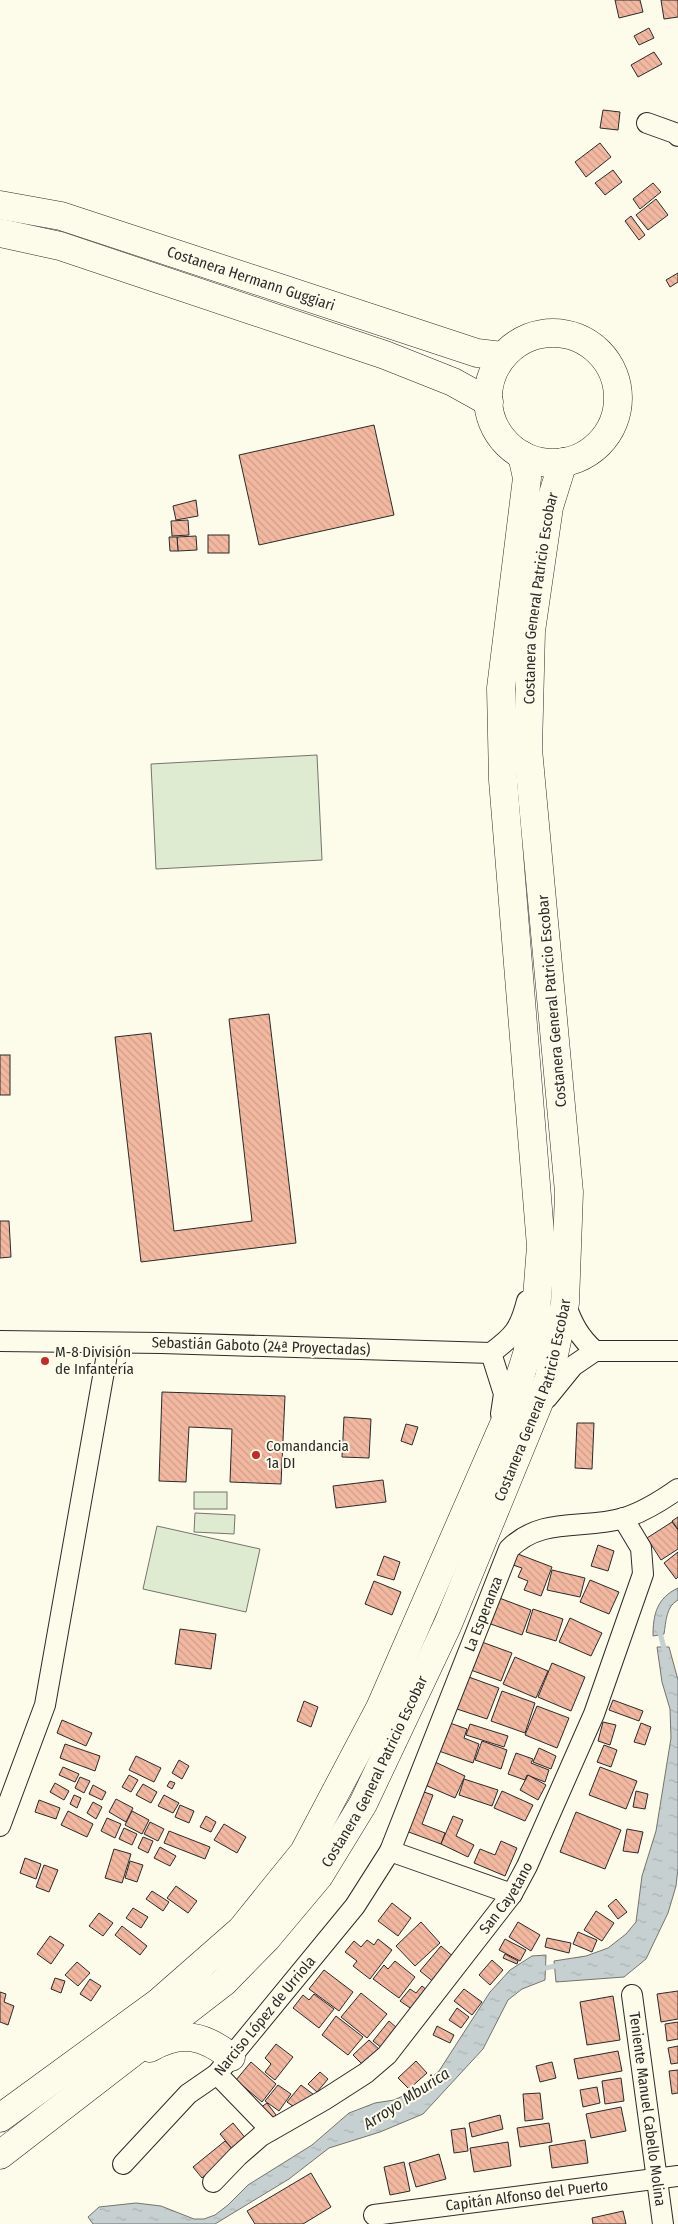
<svg xmlns="http://www.w3.org/2000/svg" width="678" height="2224" viewBox="0 0 678 2224" font-family="'Fira Sans Condensed',sans-serif">
<style>
.pitch{fill:#deebd1;stroke:#74746e}
.water{fill:url(#water-ripples);stroke:#74746e}
.lines{fill:none;stroke-linecap:round;stroke-linejoin:round}
.stream{stroke:#c7d0d0;stroke-width:5}
.building{fill:url(#building-back-hatch);stroke:#2b2b2b}
.minor-casing{stroke:#2b2b2b;stroke-width:22}
.highway-casing{stroke:#2b2b2b;stroke-width:29}
.minor{stroke:#fdfbea;stroke-width:20}
.highway{stroke:#fdfbea;stroke-width:28}
.poi-dot{fill:#c62828;stroke:#fdfbea;stroke-width:2}
.labels{text-anchor:middle;stroke-width:4;stroke-linejoin:round;paint-order:stroke}
.street-label{font-size:15px;fill:#2b2b2b;stroke:#fdfbea}
.poi-label{font-size:15px;fill:#2b2b2b;stroke:#fdfbea;text-anchor:start}
.water-label{font-size:16px;font-style:italic;fill:#2b2b2b;stroke:#fdfbea}
</style>
<defs>
<pattern id="water-ripples" width="26" height="14" patternUnits="userSpaceOnUse" patternTransform="scale(1.25)"><rect width="26" height="14" fill="#c7d0d0"/><path d="M2 4q2-2 4 0t4 0M15 11q2-2 4 0t4 0" fill="none" stroke="#abb3b3"/></pattern>
<pattern id="building-back-hatch" width="6" height="6" patternUnits="userSpaceOnUse" patternTransform="scale(1.25)"><rect width="6" height="6" fill="#f2b8a0"/><path d="M-1 5l2 2M0 0l6 6M5-1l2 2" fill="none" stroke="#d09e8a"/></pattern>
</defs>
<rect width="100%" height="100%" fill="#fdfbea"/>
<g class="pitch">
<polygon points="317,755 322,860 156,869 151,764"/>
<rect x="194" y="1492" width="33" height="17"/>
<polygon points="195,1513 235,1515 234,1534 194,1532"/>
<polygon points="157,1526 260,1549 246,1612 143,1589"/>
</g>
<g class="water">
<path d="M678,1588V1600C666,1606 666,1622 664,1634L653,1636C653,1614 657,1598 678,1588Z"/>
<polygon points="657,1647 669,1647 678,1680 678,1868 676,1886 668,1913 646,1959 624,1977 556,1982 554,1961 586,1956 608,1948 626,1934 636,1922 642,1876 656,1831 671,1738 670,1709 662,1682"/>
<polygon points="546,1955 545,1980 522,1989 508,2000 483,2049 423,2114 380,2132 329,2148 289,2179 215,2224 93,2224 88,2217 99,2207 136,2203 161,2206 194,2219 204,2219 215,2215 228,2205 248,2185 312,2145 349,2113 375,2103 394,2100 418,2089 439,2071 490,1992 510,1970 532,1956"/>
</g>
<g class="lines">
<g class="stream">
<polyline points="659,1629 665,1652"/>
<polyline points="540,1969 561,1965"/>
</g>
</g>
<g class="building">
<polygon points="615,0 640,0 643,12 619,18"/>
<polygon points="661,0 678,0 678,17 664,19"/>
<polygon points="649,28 654,38 639,45 634,36"/>
<polygon points="654,52 662,64 638,77 631,65"/>
<polygon points="603,110 620,112 618,130 600,128"/>
<polygon points="600,143 611,157 586,177 575,162"/>
<polygon points="613,170 622,182 605,195 595,183"/>
<polygon points="653,183 661,192 640,209 633,199"/>
<polygon points="656,199 668,215 648,230 636,215"/>
<polygon points="631,216 645,235 639,240 625,221"/>
<polygon points="678,273 678,282 670,287 666,280"/>
<polygon points="374,425 394,515 259,545 239,455"/>
<polygon points="196,500 198,516 176,520 173,506"/>
<polygon points="188,520 189,535 172,536 171,521"/>
<rect x="208" y="535" width="21" height="18"/>
<polygon points="196,536 197,550 178,551 177,537"/>
<polygon points="169,537 177,537 178,551 170,551"/>
<polygon points="269,1014 296,1243 141,1262 115,1037 151,1033 174,1231 252,1221 229,1019"/>
<rect x="0" y="1055" width="10" height="40"/>
<polygon points="0,1221 9,1221 11,1257 0,1258"/>
<polygon points="162,1392 285,1396 281,1484 230,1482 232,1429 189,1427 186,1482 159,1481"/>
<polygon points="344,1417 371,1419 369,1458 342,1457"/>
<polygon points="577,1423 594,1423 592,1469 575,1468"/>
<polygon points="406,1424 418,1427 412,1445 401,1441"/>
<polygon points="383,1480 386,1502 336,1508 333,1486"/>
<polygon points="678,1517 678,1529 672,1521"/>
<polygon points="672,1522 678,1530 678,1549 661,1560 647,1538"/>
<polygon points="598,1545 614,1551 608,1571 591,1566"/>
<polygon points="678,1552 678,1577 676,1579 664,1563"/>
<polygon points="518,1554 552,1567 541,1596 524,1590 528,1581 518,1577 522,1568 513,1565"/>
<polygon points="384,1556 400,1562 394,1580 377,1575"/>
<polygon points="552,1570 585,1578 580,1597 547,1590"/>
<polygon points="590,1580 619,1592 609,1614 580,1602"/>
<polygon points="374,1581 401,1592 392,1615 365,1604"/>
<polygon points="494,1596 531,1610 522,1635 485,1622"/>
<polygon points="533,1609 563,1619 556,1641 526,1632"/>
<polygon points="570,1618 602,1633 591,1656 559,1642"/>
<polygon points="180,1629 216,1634 211,1669 175,1664"/>
<polygon points="479,1641 512,1653 501,1681 468,1669"/>
<polygon points="515,1657 548,1671 536,1698 503,1684"/>
<polygon points="552,1663 585,1677 571,1711 538,1697"/>
<polygon points="466,1676 499,1688 487,1719 454,1708"/>
<polygon points="502,1691 535,1703 525,1733 491,1721"/>
<polygon points="613,1700 643,1711 639,1721 609,1710"/>
<polygon points="304,1701 318,1707 311,1727 297,1721"/>
<polygon points="537,1706 569,1718 557,1748 525,1735"/>
<polygon points="62,1720 92,1733 86,1746 57,1733"/>
<polygon points="447,1722 467,1729 464,1738 479,1744 473,1763 436,1750"/>
<polygon points="603,1722 616,1725 610,1745 598,1741"/>
<polygon points="641,1723 651,1727 645,1745 634,1742"/>
<polygon points="470,1724 508,1736 504,1747 466,1735"/>
<polygon points="482,1741 507,1750 501,1769 475,1760"/>
<polygon points="65,1744 100,1756 95,1771 60,1758"/>
<polygon points="604,1745 617,1750 611,1767 597,1762"/>
<polygon points="539,1748 556,1756 551,1769 533,1762"/>
<polygon points="516,1753 533,1759 531,1763 549,1770 545,1782 527,1775 525,1780 508,1774"/>
<polygon points="136,1756 161,1768 154,1782 129,1770"/>
<polygon points="179,1760 189,1766 182,1779 172,1773"/>
<polygon points="435,1762 465,1776 455,1798 425,1785"/>
<polygon points="63,1767 79,1774 75,1782 59,1775"/>
<polygon points="600,1767 637,1781 626,1809 589,1795"/>
<polygon points="129,1775 138,1780 131,1792 122,1787"/>
<polygon points="528,1775 546,1785 538,1800 520,1790"/>
<polygon points="80,1777 90,1781 84,1793 75,1788"/>
<polygon points="464,1779 498,1790 492,1806 459,1795"/>
<polygon points="170,1781 175,1783 172,1789 167,1786"/>
<polygon points="55,1783 69,1791 64,1800 50,1792"/>
<polygon points="143,1784 157,1792 151,1803 136,1795"/>
<polygon points="93,1785 106,1792 102,1800 89,1794"/>
<polygon points="421,1791 433,1795 422,1824 445,1833 441,1844 406,1831"/>
<polygon points="502,1791 533,1805 525,1821 494,1808"/>
<polygon points="636,1791 648,1794 645,1809 633,1807"/>
<polygon points="74,1795 81,1798 77,1808 70,1804"/>
<polygon points="164,1795 179,1803 173,1813 158,1806"/>
<polygon points="116,1799 133,1808 126,1822 109,1812"/>
<polygon points="39,1800 60,1808 56,1819 35,1812"/>
<polygon points="93,1802 102,1807 96,1819 87,1813"/>
<polygon points="180,1805 194,1811 189,1823 175,1817"/>
<polygon points="68,1811 93,1824 87,1837 61,1825"/>
<polygon points="132,1811 149,1820 142,1834 125,1825"/>
<polygon points="576,1812 621,1830 605,1869 560,1852"/>
<polygon points="206,1816 216,1822 211,1832 200,1827"/>
<polygon points="453,1816 463,1820 456,1836 474,1845 468,1857 441,1844"/>
<polygon points="107,1818 121,1824 115,1838 101,1831"/>
<polygon points="150,1822 164,1829 158,1841 144,1834"/>
<polygon points="224,1824 246,1837 237,1853 214,1840"/>
<polygon points="124,1828 137,1834 132,1845 119,1839"/>
<polygon points="627,1829 643,1832 638,1853 623,1851"/>
<polygon points="169,1831 210,1847 205,1859 164,1843"/>
<polygon points="143,1837 153,1841 148,1853 138,1848"/>
<polygon points="501,1841 517,1848 505,1876 474,1863 480,1849 495,1855"/>
<polygon points="160,1847 176,1856 170,1866 154,1858"/>
<polygon points="114,1849 131,1854 122,1883 105,1878"/>
<polygon points="25,1858 41,1864 36,1879 20,1873"/>
<polygon points="130,1861 143,1865 137,1882 125,1878"/>
<polygon points="44,1865 58,1870 49,1892 36,1887"/>
<polygon points="176,1886 197,1901 188,1913 167,1898"/>
<polygon points="152,1891 169,1902 163,1911 146,1899"/>
<polygon points="616,1899 627,1912 618,1919 608,1906"/>
<polygon points="392,1903 411,1918 398,1936 378,1921"/>
<polygon points="133,1908 148,1917 141,1928 126,1918"/>
<polygon points="596,1911 614,1923 602,1941 584,1930"/>
<polygon points="99,1913 113,1923 103,1936 89,1926"/>
<polygon points="421,1922 440,1943 415,1966 396,1946"/>
<polygon points="518,1922 540,1935 531,1951 509,1937"/>
<polygon points="122,1926 147,1946 140,1955 115,1935"/>
<polygon points="578,1932 597,1940 592,1952 573,1944"/>
<polygon points="50,1936 64,1945 51,1964 37,1954"/>
<polygon points="547,1938 571,1943 569,1953 545,1947"/>
<polygon points="378,1939 392,1950 370,1979 353,1966 357,1961 345,1952 354,1941 361,1947 367,1940 374,1945"/>
<polygon points="505,1939 526,1950 520,1961 499,1950"/>
<polygon points="441,1946 456,1959 435,1983 420,1971"/>
<polygon points="505,1954 518,1961 517,1964 503,1958"/>
<polygon points="492,1960 503,1970 490,1985 479,1975"/>
<polygon points="395,1961 415,1977 399,1998 373,1979 384,1965 388,1969"/>
<polygon points="77,1962 90,1973 78,1986 65,1975"/>
<polygon points="324,1970 353,1992 339,2011 309,1989"/>
<polygon points="55,1978 65,1981 61,1993 51,1989"/>
<polygon points="90,1979 101,1986 91,2001 80,1994"/>
<polygon points="422,1986 428,1991 413,2010 400,2001 410,1989 416,1993"/>
<polygon points="464,1989 482,2002 472,2015 454,2001"/>
<polygon points="678,1991 678,2019 661,2022 657,1994"/>
<polygon points="0,1992 6,1994 4,2002 14,2006 8,2025 0,2022"/>
<polygon points="361,1993 387,2014 367,2038 341,2017"/>
<polygon points="314,1994 334,2009 319,2028 293,2008 303,1995 309,2000"/>
<polygon points="613,1996 620,2040 587,2045 580,2002"/>
<polygon points="457,2008 469,2017 461,2028 449,2020"/>
<polygon points="336,2016 363,2037 348,2055 322,2035"/>
<polygon points="389,2021 398,2029 383,2049 373,2041"/>
<polygon points="678,2022 678,2039 667,2041 665,2024"/>
<polygon points="437,2026 454,2035 450,2043 433,2035"/>
<polygon points="369,2040 381,2051 365,2067 353,2055"/>
<polygon points="276,2044 293,2057 275,2080 265,2072 271,2064 265,2058"/>
<polygon points="678,2046 678,2063 671,2064 668,2048"/>
<polygon points="618,2051 622,2071 578,2079 574,2059"/>
<polygon points="416,2061 427,2073 409,2089 398,2078"/>
<polygon points="251,2062 276,2084 262,2102 236,2080"/>
<polygon points="552,2062 556,2078 540,2082 536,2066"/>
<polygon points="678,2070 678,2093 672,2094 669,2071"/>
<polygon points="320,2072 328,2079 317,2092 308,2084"/>
<polygon points="621,2078 624,2101 605,2104 602,2081"/>
<polygon points="278,2085 291,2094 279,2111 265,2101"/>
<polygon points="301,2085 318,2098 297,2109 287,2102"/>
<polygon points="597,2087 600,2103 583,2107 580,2090"/>
<polygon points="540,2093 543,2119 525,2121 523,2094"/>
<polygon points="267,2103 276,2115 268,2123 257,2110"/>
<polygon points="621,2107 626,2131 591,2138 586,2114"/>
<polygon points="500,2115 503,2129 472,2137 469,2123"/>
<polygon points="233,2123 247,2140 234,2151 220,2134"/>
<polygon points="549,2123 552,2142 520,2147 517,2128"/>
<polygon points="465,2128 468,2151 454,2153 451,2130"/>
<polygon points="585,2140 588,2163 552,2168 549,2146"/>
<polygon points="225,2141 234,2151 202,2178 193,2167"/>
<polygon points="508,2142 511,2166 474,2172 470,2148"/>
<polygon points="439,2154 446,2179 416,2187 409,2163"/>
<polygon points="404,2162 410,2191 390,2195 384,2167"/>
<polygon points="311,2173 331,2207 303,2224 255,2224 247,2211"/>
<polygon points="623,2211 626,2224 593,2224 592,2218"/>
</g>
<g class="lines">
<g class="minor-casing">
<g id="minor">
<polyline points="647,123 675,133 678,136"/>
<path d="M565,1303C572,1323 579,1337 595,1351"/>
<polyline points="0,1341 161,1343 491,1353"/>
<polyline points="595,1351 678,1351"/>
<path d="M491,1353C514,1336 520,1329 527,1301"/>
<polyline points="491,1353 504,1394 501,1414"/>
<polyline points="547,1398 573,1366 595,1351"/>
<polyline points="0,1826 45,1705 109,1343"/>
<polyline points="390,1851 512,1894"/>
<path id="s1" d="M632,1995L663,2224"/>
<polyline points="217,2074 271,2130"/>
<path id="s2" d="M123,2164L188,2094L217,2074L355,1906L390,1851L509,1549C542,1516 583,1530 624,1518C644,1512 661,1501 678,1489"/>
<path id="s3" d="M213,2182L238,2156L261,2136L324,2100L366,2073L387,2055L512,1894L527,1866L594,1714L643,1574L641,1548L623,1518"/>
<path id="s4" d="M374,2215L678,2176"/>
</g>
</g>
<g class="highway-casing">
<g id="highway">
<path id="s5" d="M0,205L61,216L477,353L502,356"/>
<polyline points="0,233 60,246 385,355 453,382 489,402"/>
<circle cx="553" cy="398" r="65"/>
<path d="M150,2048C181,2030 204,2035 231,2057"/>
<polyline points="0,2118 159,2002 241,1930 304,1852 380,1708 508,1415 527,1354 536,1311 541,1246 503,780 501,688 527,478 522,455"/>
<path id="s6" d="M0,2155L224,1982L267,1938L319,1876L363,1804L448,1624L549,1378L565,1303L569,1192L528,749L531,631L549,507L563,462"/>
</g>
</g>
<use href="#minor" class="minor"/>
<use href="#highway" class="highway"/>
</g>
<g class="poi-dot">
<circle cx="45" cy="1361" r="5"/>
<circle cx="256" cy="1455" r="5"/>
</g>
<g class="labels">
<g class="street-label">
<text dy="5" stroke="none"><textPath href="#s5" startOffset="262">Costanera Hermann Guggiari</textPath></text>
<text dy="5" stroke="none"><textPath href="#s6" startOffset="1759">Costanera General Patricio Escobar</textPath></text>
<text transform="translate(552 1001) rotate(-95)" y="5">Costanera General Patricio Escobar</text>
<text transform="translate(261 1346) rotate(2)" y="5">Sebastián Gaboto (24ª Proyectadas)</text>
<text dy="5" stroke="none"><textPath href="#s6" startOffset="949">Costanera General Patricio Escobar</textPath></text>
<text dy="5" stroke="none"><textPath href="#s2" startOffset="668">La Esperanza</textPath></text>
<text dy="5" stroke="none"><textPath href="#s6" startOffset="544">Costanera General Patricio Escobar</textPath></text>
<text dy="5" stroke="none"><textPath href="#s3" startOffset="414">San Cayetano</textPath></text>
<text dy="5" stroke="none"><textPath href="#s2" startOffset="206">Narciso López de Urriola</textPath></text>
<text dy="5" stroke="none"><textPath href="#s1" startOffset="115">Teniente Manuel Cabello Molina</textPath></text>
<text dy="5" stroke="none"><textPath href="#s4" startOffset="154">Capitán Alfonso del Puerto</textPath></text>
</g>
<g class="poi-label">
<text x="55" y="1357">M-8 División<tspan x="55" dy="17">de Infantería</tspan></text>
<text x="266" y="1451">Comandancia<tspan x="266" dy="17">1a DI</tspan></text>
</g>
<g class="water-label">
<text transform="translate(406 2098) rotate(-33)" y="6">Arroyo Mburica</text>
</g>
</g>
</svg>
